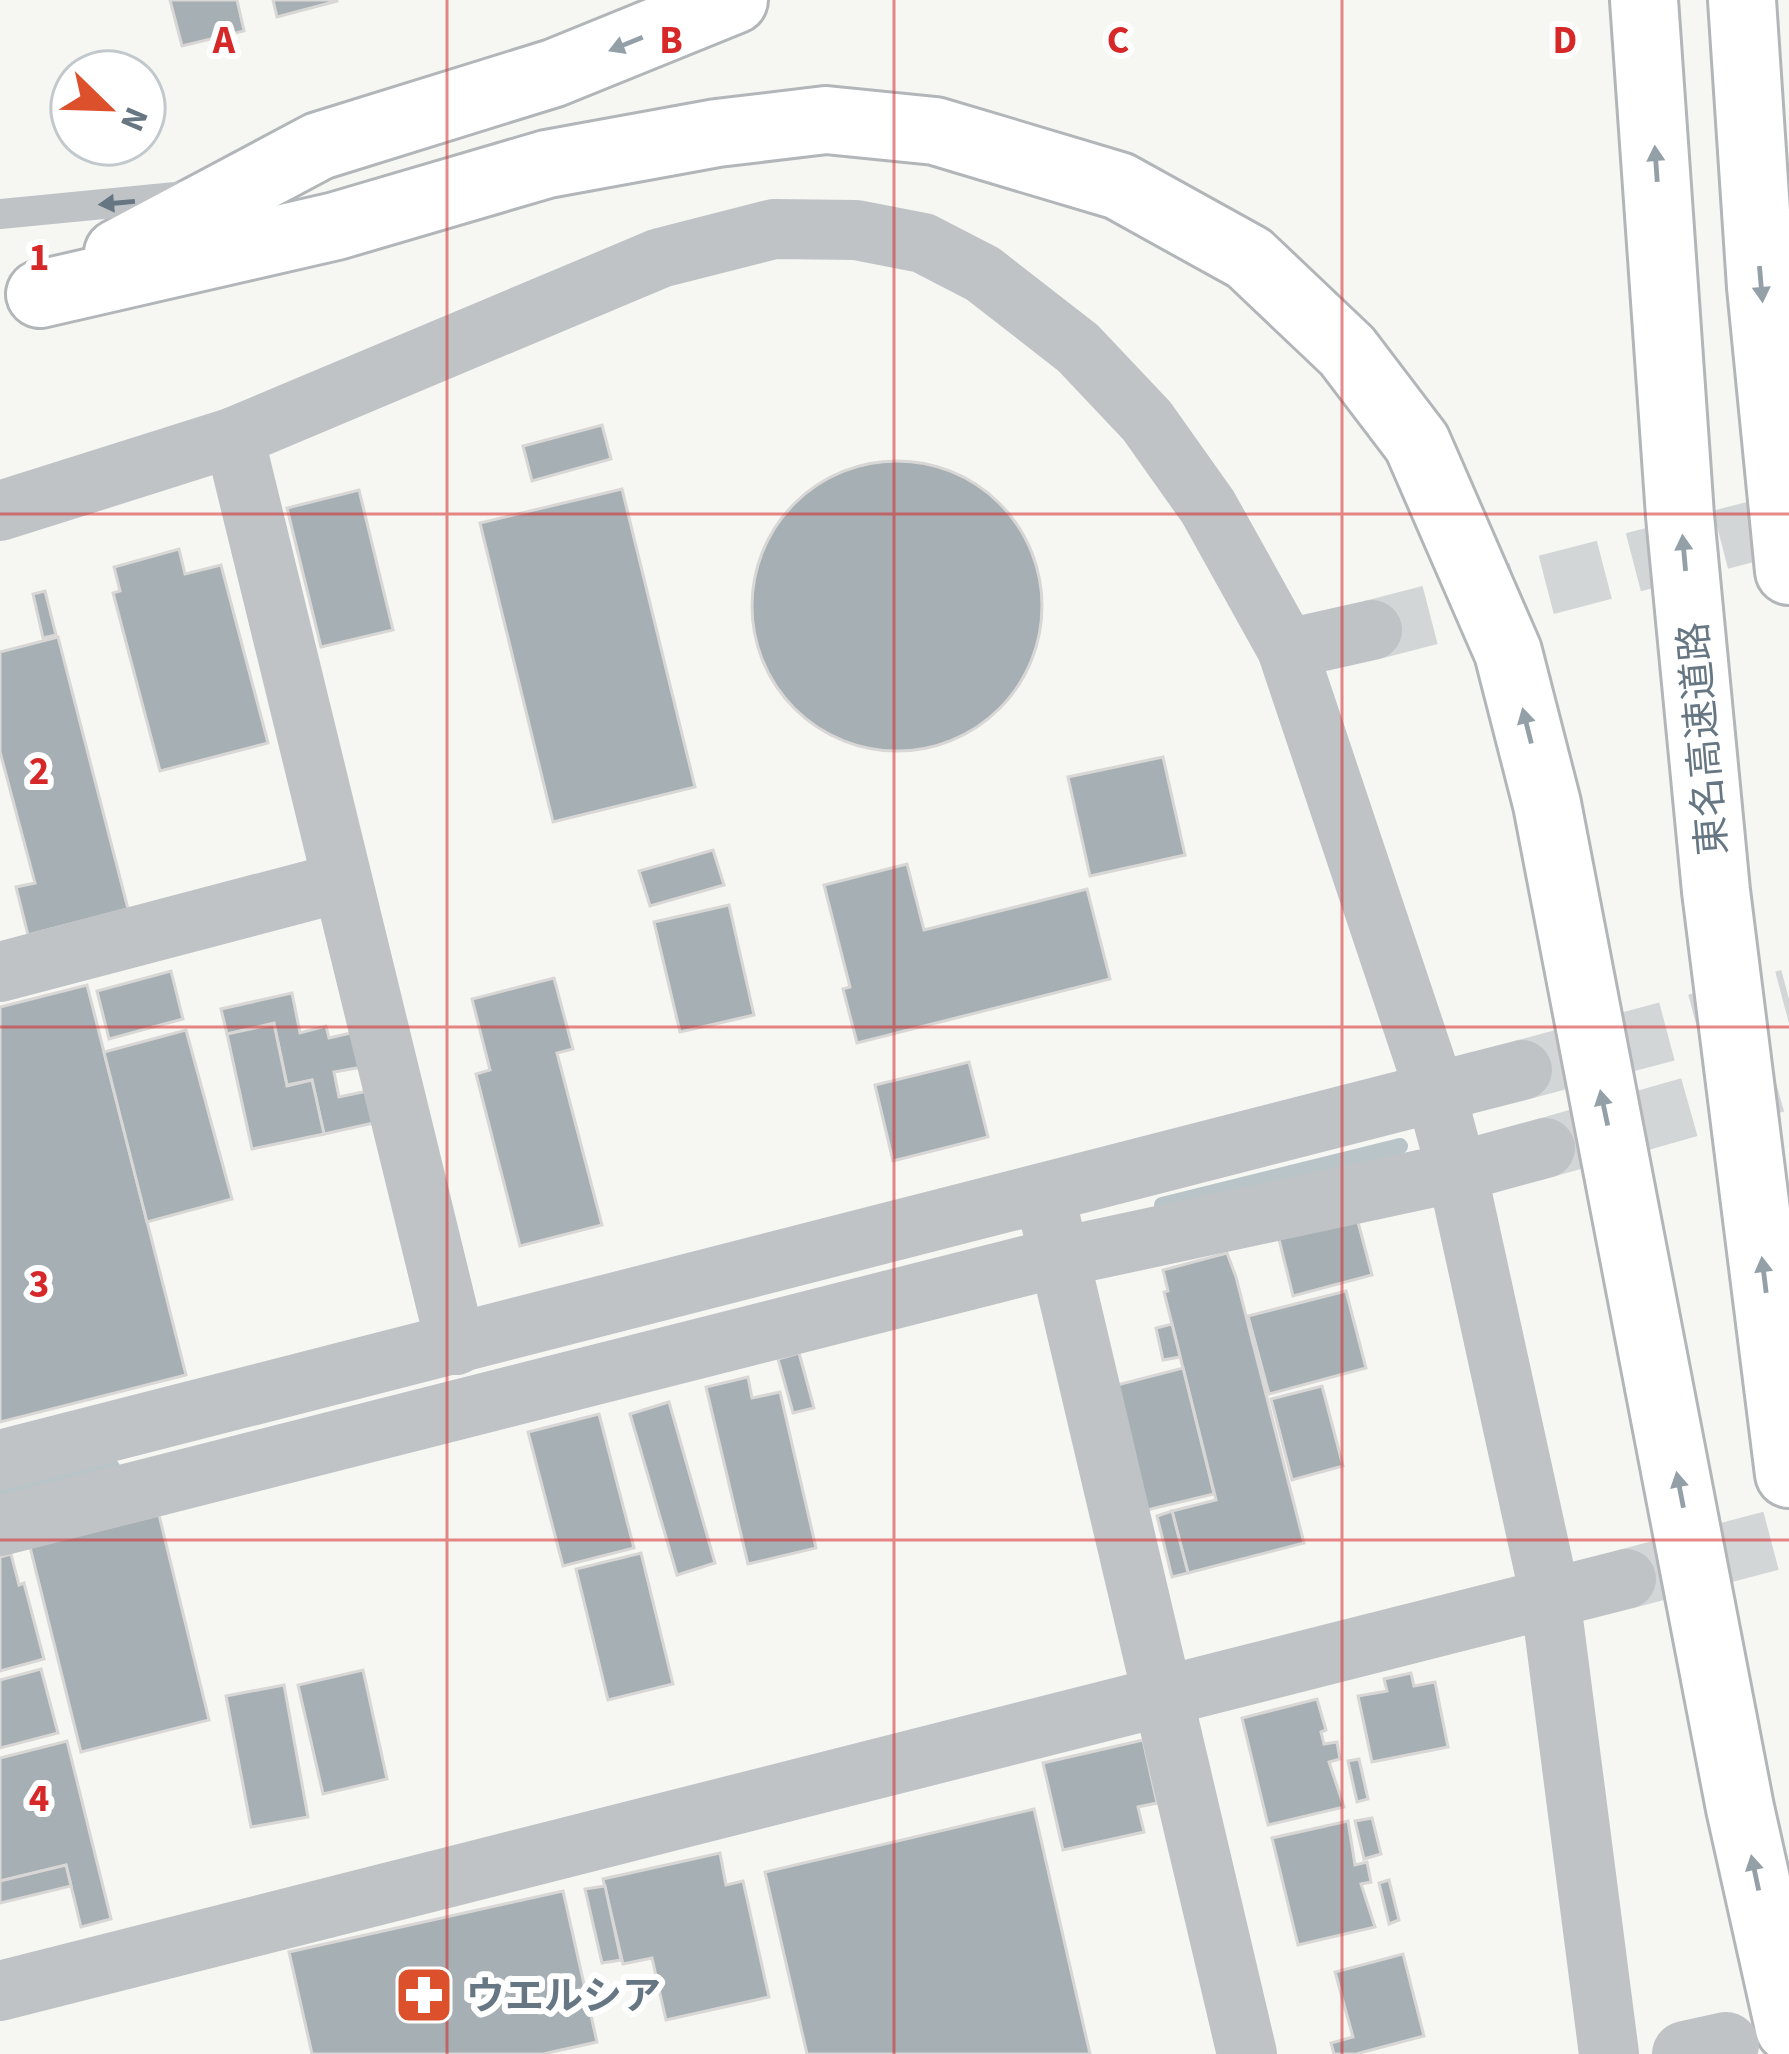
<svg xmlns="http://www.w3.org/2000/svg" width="1789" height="2054" viewBox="0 0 1789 2054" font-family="'Source Sans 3','Noto Sans JP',sans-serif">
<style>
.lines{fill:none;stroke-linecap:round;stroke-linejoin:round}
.stream{stroke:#b8c4c8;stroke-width:16}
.building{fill:#a6afb4;stroke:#d8d7d5;stroke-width:3}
.minor-tunnel{stroke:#d2d6d7;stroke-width:60;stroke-dasharray:60 30;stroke-linecap:butt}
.motorway-casing{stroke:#b2b6b9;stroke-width:72}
.service{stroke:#bfc3c6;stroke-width:30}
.minor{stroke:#bfc3c6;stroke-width:60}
.tertiary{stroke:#bfc3c6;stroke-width:66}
.motorway{stroke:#fff;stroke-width:66}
.oneway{fill:#94a0a8}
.oneway2{fill:#667783}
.grid{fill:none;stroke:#d62828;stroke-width:3;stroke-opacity:0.55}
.labels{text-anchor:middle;stroke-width:12;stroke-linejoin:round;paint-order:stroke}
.street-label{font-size:39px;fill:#667783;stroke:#fff}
.poi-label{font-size:39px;font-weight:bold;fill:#667783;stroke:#fff;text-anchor:start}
.grid-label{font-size:39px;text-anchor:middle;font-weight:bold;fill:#d62828;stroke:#fff;stroke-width:12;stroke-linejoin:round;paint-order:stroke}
</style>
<rect width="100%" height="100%" fill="#f6f6f3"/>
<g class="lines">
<g class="stream">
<polyline points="1162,1205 1400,1146"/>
<polyline points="0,1495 112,1467"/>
</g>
</g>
<g class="building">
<polygon points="170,0 237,0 244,31 182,46"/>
<polygon points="273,0 337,0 337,1 277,17"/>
<polygon points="602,425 611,459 532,481 523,446"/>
<circle cx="897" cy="606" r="145"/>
<polygon points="622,489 695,787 553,822 480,523"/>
<polygon points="359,490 393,630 321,647 287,508"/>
<polygon points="179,549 185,574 221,565 268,743 160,771 113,593 120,591 114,567"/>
<polygon points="45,591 56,635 43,638 33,594"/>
<polygon points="58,637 128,909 28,935 16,887 35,883 0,752 0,652"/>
<polygon points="1163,757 1185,855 1090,876 1068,777"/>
<polygon points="713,850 724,885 650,906 639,871"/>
<polygon points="907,864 924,930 1087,889 1110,979 857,1043 843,989 850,987 824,885"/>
<polygon points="729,905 754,1015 680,1032 654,922"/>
<polygon points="171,971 183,1019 109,1039 97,991"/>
<polygon points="554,978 573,1049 557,1053 602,1225 520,1246 476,1074 490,1070 472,999"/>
<polygon points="87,985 186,1375 0,1422 0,1007"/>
<polygon points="292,993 300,1033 326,1026 329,1038 355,1032 362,1067 334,1072 339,1097 372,1090 378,1122 324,1134 312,1080 287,1085 274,1023 227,1034 221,1009"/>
<polygon points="274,1024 287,1086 312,1080 324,1134 252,1149 227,1034"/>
<polygon points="186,1030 232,1199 147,1222 104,1052"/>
<polygon points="969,1062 988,1137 893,1161 875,1085"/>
<polygon points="1354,1207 1372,1275 1293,1296 1276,1227"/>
<polygon points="1227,1253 1236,1277 1304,1543 1188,1573 1172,1511 1216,1500 1164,1292 1168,1291 1163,1270"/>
<polygon points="1346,1291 1366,1368 1269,1394 1248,1316"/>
<polygon points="1172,1324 1180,1357 1163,1360 1156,1328"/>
<polygon points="799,1353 814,1408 793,1413 778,1359"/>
<polygon points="1183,1368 1214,1494 1147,1510 1117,1385"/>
<polygon points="748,1377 752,1398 780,1392 816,1548 748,1564 706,1387"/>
<polygon points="1322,1386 1343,1466 1292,1480 1271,1399"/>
<polygon points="669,1402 715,1563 677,1575 630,1414"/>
<polygon points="599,1414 634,1548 563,1566 528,1432"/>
<polygon points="1172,1511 1188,1573 1172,1577 1157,1516"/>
<polygon points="159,1515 209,1720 81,1752 30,1547"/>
<polygon points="641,1553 673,1684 608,1700 576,1569"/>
<polygon points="11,1554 19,1585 24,1583 44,1659 0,1671 0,1557"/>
<polygon points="41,1669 58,1733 0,1748 0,1680"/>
<polygon points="363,1670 387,1779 323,1794 298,1685"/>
<polygon points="1411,1673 1414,1686 1435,1682 1448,1747 1372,1762 1358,1696 1387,1691 1384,1679"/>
<polygon points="284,1685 308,1817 251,1827 226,1696"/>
<polygon points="1317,1699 1326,1730 1321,1732 1324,1744 1337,1742 1340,1759 1329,1762 1344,1807 1268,1825 1242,1718"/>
<polygon points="1143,1740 1157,1803 1138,1807 1144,1832 1063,1850 1043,1763"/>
<polygon points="67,1741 111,1919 81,1927 66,1865 0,1881 0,1758"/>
<polygon points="1359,1759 1368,1799 1357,1802 1348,1761"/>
<polygon points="1034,1809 1090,2054 807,2054 765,1872"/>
<polygon points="1372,1818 1381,1854 1364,1859 1355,1821"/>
<polygon points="1348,1821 1355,1865 1367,1862 1371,1882 1361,1884 1375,1927 1298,1945 1272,1838"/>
<polygon points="720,1853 726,1885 743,1881 769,1997 666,2020 652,1958 623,1964 603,1879"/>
<polygon points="66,1865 71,1886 0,1903 0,1881"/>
<polygon points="1389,1880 1399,1920 1389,1924 1379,1883"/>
<polygon points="605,1886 621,1960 602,1963 585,1889"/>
<polygon points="563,1891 597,2042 543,2054 312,2054 289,1952"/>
<polygon points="1403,1954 1424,2036 1356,2054 1334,2054 1331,2043 1353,2037 1335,1972"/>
</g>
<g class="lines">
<g class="minor-tunnel">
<polyline points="1372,630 1789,522"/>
<polyline points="1522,1070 1789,999"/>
<polyline points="1545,1148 1789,1079"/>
<polyline points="1626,1579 1789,1536"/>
</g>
<g class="motorway-casing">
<g id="motorway">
<polyline points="1644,0 1680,516 1716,891 1789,1474"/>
<polyline points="1742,0 1761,287 1789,571"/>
<polyline points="118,253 319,146 554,73 734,0"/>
<polyline points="40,294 336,226 547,164 717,133 826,120 935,131 1119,186 1249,258 1347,351 1417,443 1508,652 1547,804 1740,1808 1789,2028"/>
</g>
</g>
<polyline class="service" points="0,214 186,196"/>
<g class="minor">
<polyline points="234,437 456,1345"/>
<polyline points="0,511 234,437 660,258 774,229 856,230 923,243 983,274 1078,348 1147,421 1208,507 1287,649 1436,1094 1457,1172 1550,1596 1609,2054"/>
<polyline points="1287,649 1372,630"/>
<polyline points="0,972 342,882"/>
<polyline points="1050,1218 1247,2054"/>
<polyline points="0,1460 1522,1070"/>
<polyline points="0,1526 1056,1258 1457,1172 1545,1148"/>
<polyline points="0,1991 1626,1579"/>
</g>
<polyline class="tertiary" points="1685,2054 1726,2045"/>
<use href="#motorway" class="motorway"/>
</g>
<defs><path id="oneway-solid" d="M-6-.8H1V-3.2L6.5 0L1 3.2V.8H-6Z" transform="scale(3)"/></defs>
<g class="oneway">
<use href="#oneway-solid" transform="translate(626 44) rotate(158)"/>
<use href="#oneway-solid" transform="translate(1656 164) rotate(-94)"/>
<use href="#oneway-solid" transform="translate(1761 284) rotate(85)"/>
<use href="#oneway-solid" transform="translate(1684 553) rotate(-95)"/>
<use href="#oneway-solid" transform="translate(1527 726) rotate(-104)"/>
<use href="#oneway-solid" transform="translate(1604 1108) rotate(-102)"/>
<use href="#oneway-solid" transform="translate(1764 1275) rotate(-97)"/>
<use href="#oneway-solid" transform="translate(1680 1490) rotate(-101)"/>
<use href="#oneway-solid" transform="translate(1755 1873) rotate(-102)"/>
</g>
<use class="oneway2" href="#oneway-solid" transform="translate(117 203) rotate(175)"/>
<path class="grid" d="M447,0V2054M894,0V2054M1342,0V2054M0,514H1789M0,1027H1789M0,1540H1789"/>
<defs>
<g id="pharmacy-square" transform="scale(3)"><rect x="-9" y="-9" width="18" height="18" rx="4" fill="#dd502c" stroke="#fff"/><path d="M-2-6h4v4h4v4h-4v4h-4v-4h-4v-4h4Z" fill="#fff"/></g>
</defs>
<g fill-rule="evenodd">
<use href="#pharmacy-square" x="424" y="1995"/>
</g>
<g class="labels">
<g class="street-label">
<text transform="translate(1702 739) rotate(-95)" y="14">東名高速道路</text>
</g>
<g class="poi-label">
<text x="466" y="2009">ウエルシア</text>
</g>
</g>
<g class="grid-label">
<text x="224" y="53">A</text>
<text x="671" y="53">B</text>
<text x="1118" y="53">C</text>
<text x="1565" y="53">D</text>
<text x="39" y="270">1</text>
<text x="39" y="784">2</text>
<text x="39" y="1297">3</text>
<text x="39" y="1811">4</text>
</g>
<g transform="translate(108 108) rotate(113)"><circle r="57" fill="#ffffff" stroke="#c2c9cd" stroke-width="3"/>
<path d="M0-9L21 45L0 30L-21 45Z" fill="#dd502c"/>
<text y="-18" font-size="33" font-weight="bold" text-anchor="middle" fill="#667783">N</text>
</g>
</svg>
